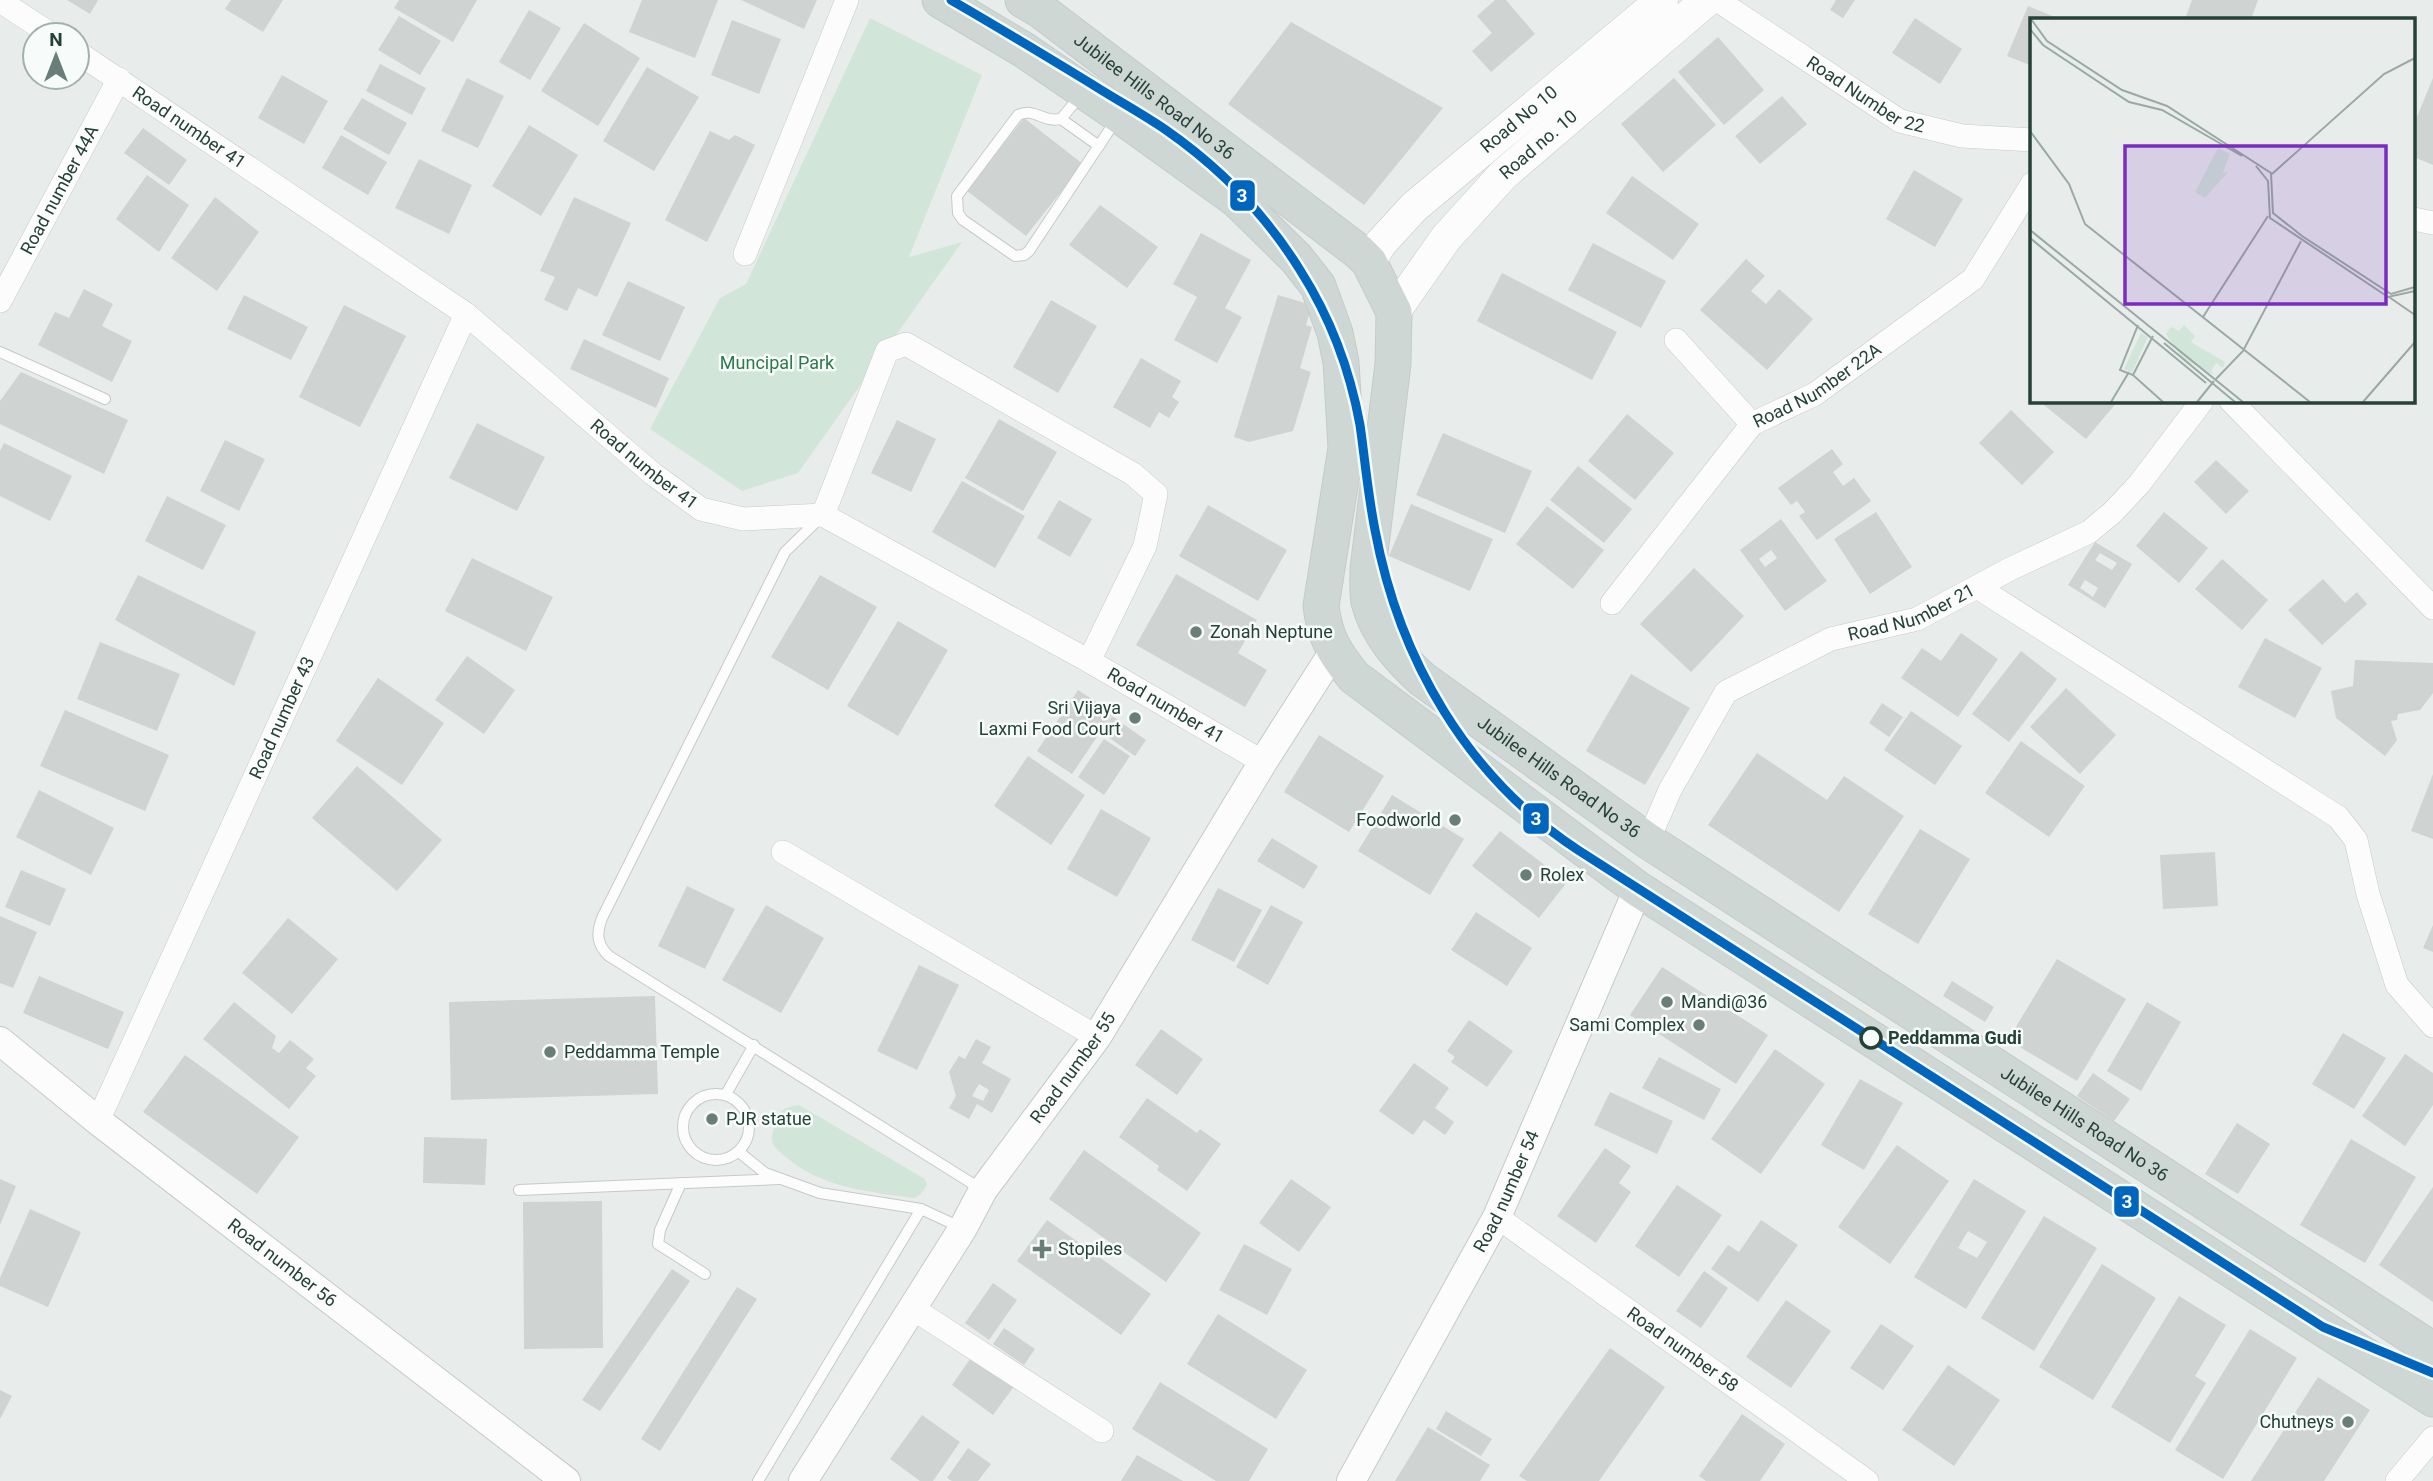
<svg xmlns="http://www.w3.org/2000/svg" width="2433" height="1481" viewBox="0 0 2433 1481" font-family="Roboto,sans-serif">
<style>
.green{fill:#d1e6d8}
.building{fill:#cfd4d2;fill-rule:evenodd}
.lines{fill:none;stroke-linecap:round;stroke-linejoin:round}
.service-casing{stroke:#c5cac8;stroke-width:12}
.minor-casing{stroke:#c5cac8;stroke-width:24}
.tertiary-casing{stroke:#c5cac8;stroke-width:30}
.secondary-casing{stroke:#c3cbc8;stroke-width:33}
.primary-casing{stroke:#c3ccc9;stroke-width:37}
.service{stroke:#fcfcfc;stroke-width:10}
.minor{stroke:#fcfcfc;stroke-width:23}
.tertiary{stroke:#fcfcfc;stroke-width:28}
.secondary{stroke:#fcfcfc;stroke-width:32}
.primary{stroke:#cfd7d5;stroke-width:35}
.metro-1-casing{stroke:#f7fbf9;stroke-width:14}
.metro-1{stroke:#0065bd;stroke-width:9}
.poi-dot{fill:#697e78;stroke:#f7fbf9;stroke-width:2.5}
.stop-dot{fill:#f7fbf9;stroke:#24423a;stroke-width:3.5}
.labels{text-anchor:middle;stroke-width:5;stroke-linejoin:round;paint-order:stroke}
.street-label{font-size:18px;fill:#24423a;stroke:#f7fbf9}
.park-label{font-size:18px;fill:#2d7a4b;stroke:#f7fbf9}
.poi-label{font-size:18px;fill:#24423a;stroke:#f7fbf9;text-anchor:start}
.stop-label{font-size:18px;font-weight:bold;fill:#24423a;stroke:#f7fbf9;text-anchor:start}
.inset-road{fill:none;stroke:#9aa9a4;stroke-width:2}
.view{fill:#7b2cbf;fill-opacity:0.15;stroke:#7b2cbf;stroke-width:3.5}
.inset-edge{fill:none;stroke:#24423a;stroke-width:3.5}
.line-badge{stroke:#f7fbf9;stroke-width:2.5}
.badge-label{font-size:19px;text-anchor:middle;font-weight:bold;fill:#fff}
</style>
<rect width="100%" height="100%" fill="#e8edeb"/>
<g class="green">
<polygon points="870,18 982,75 909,257 962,242 798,473 742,491 650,429 720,298 746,284"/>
<path d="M799,1105L925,1179L927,1185L920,1195L914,1198C870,1192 822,1188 787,1158C775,1148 768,1143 774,1128C780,1110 781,1108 799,1105Z"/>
</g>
<g class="building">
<polygon points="67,0 98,0 90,14"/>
<polygon points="231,0 283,0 263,32 225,9"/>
<polygon points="399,0 477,0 453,42 394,8"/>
<polygon points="642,0 718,0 695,58 629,32"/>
<polygon points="741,0 817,0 804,29"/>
<polygon points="1495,0 1506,0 1535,34 1491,72 1472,51 1492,33 1477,16"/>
<polygon points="1836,0 1855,0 1843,18 1830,10"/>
<polygon points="2192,0 2258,0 2251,19 2185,19"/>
<polygon points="2028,6 2060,19 2032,19 2032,66 2007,56"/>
<polygon points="529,10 561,28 530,80 499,62"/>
<polygon points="399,16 441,41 420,75 378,50"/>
<polygon points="1915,18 1962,49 1940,84 1892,53"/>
<polygon points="732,20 781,39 759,94 711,75"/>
<polygon points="1291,22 1443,108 1364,205 1228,104"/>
<polygon points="584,23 640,58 598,126 541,91"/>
<polygon points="1718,37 1764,90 1724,125 1678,72"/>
<polygon points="380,64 426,88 412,115 366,91"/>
<polygon points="647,67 699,97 654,171 603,141"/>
<polygon points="282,75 328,101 304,144 258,118"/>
<polygon points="467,78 504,96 478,148 441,131"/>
<polygon points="1674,78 1716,125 1663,172 1621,124"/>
<polygon points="2433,78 2433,165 2414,157 2414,124"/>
<polygon points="1782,96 1807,124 1760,164 1735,136"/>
<polygon points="362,98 407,123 389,155 343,129"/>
<polygon points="1024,118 1083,164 1026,236 967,191"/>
<polygon points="529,125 578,155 541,216 492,186"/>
<polygon points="143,128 187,160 169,185 124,153"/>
<polygon points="710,131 729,140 735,135 755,145 707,242 665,220"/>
<polygon points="341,135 387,162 368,195 322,168"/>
<polygon points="419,159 472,185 449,234 395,208"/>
<polygon points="1914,170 1963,199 1935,247 1886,219"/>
<polygon points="147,175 189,205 159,252 116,219"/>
<polygon points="1632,176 1699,224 1673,260 1606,213"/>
<polygon points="215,197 259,232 217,291 171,258"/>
<polygon points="574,197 631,223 597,297 578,288 567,311 544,300 555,277 540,271"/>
<polygon points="1100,205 1158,247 1127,288 1069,245"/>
<polygon points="1201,233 1251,260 1225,308 1242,317 1217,363 1174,340 1197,297 1173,284"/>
<polygon points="1593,243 1666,281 1641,328 1568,290"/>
<polygon points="1746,259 1765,276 1751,291 1766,304 1779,289 1813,319 1767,370 1700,310"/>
<polygon points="1502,273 1617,332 1592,380 1477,321"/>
<polygon points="628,281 685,307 660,361 602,335"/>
<polygon points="84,289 113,304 102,326 132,341 112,382 38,345 55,312 69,318"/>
<polygon points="244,295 308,327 291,360 227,329"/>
<polygon points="1278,295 1312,305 1306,325 1312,327 1300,368 1311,372 1293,431 1249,442 1234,437"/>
<polygon points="1051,300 1097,326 1058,393 1013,367"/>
<polygon points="344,305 406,336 360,427 299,397"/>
<polygon points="584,339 669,378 656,408 570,369"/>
<polygon points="1141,358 1181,381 1172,397 1179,402 1169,418 1159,412 1150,428 1113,407"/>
<polygon points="21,372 128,420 104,474 0,424 0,401"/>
<polygon points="2039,401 2118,401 2086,439"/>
<polygon points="2011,410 2054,452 2022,485 1979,443"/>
<polygon points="1627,414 1674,453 1635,500 1588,461"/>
<polygon points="999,419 1057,452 1023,511 965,478"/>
<polygon points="897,420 936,439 911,492 871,473"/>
<polygon points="477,423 545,457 517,511 449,478"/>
<polygon points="1443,433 1532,471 1505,533 1416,495"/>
<polygon points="225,440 265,459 239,511 200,491"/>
<polygon points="4,443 72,476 50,521 0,496 0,451"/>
<polygon points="1832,449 1843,464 1833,472 1843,486 1854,478 1871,501 1817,540 1799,516 1805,512 1797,501 1791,505 1778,488"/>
<polygon points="2216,460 2249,491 2226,514 2194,482"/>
<polygon points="1578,466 1632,509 1604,543 1550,500"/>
<polygon points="962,481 1025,516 995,568 932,532"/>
<polygon points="167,496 226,525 203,570 145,541"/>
<polygon points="1059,500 1092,519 1070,557 1037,538"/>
<polygon points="1411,504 1493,539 1470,591 1389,556"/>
<polygon points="1208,505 1287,550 1258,601 1179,556"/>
<polygon points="1547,506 1604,550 1573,589 1516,544"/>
<polygon points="1876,512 1912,567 1870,594 1834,539"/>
<polygon points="2164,512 2208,548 2179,583 2136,546"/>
<path d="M1781,519L1827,581L1785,611L1740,550ZM1771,550L1777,558L1765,567L1759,559Z"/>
<path d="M2095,542L2132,564L2105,608L2068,585ZM2100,553L2117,563L2112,570L2095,560ZM2085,580L2098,588L2093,597L2080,588Z"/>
<polygon points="472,558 553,597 526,651 445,611"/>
<polygon points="2222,559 2268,600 2242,630 2195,589"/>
<polygon points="1694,568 1744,616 1691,672 1640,624"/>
<polygon points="1176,574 1257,620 1238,653 1267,670 1245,707 1136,645"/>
<polygon points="138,575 256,632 234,686 115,620"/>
<polygon points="820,575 877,607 828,690 771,657"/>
<polygon points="2323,579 2345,603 2357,592 2367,604 2322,645 2288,610"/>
<polygon points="898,621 948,650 898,736 847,706"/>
<polygon points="1961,633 1998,659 1958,717 1901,678 1922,648 1941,661"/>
<polygon points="2265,638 2322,668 2295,718 2238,687"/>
<polygon points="100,642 180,674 157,731 77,699"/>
<polygon points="2021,651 2057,679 2009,742 1972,714"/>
<polygon points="467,656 515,690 484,734 435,700"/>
<polygon points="2355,660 2433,663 2433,693 2420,710 2398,714 2397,720 2391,721 2397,740 2385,756 2336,718 2331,691 2353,686"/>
<polygon points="1631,674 1690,708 1645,785 1586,751"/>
<polygon points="378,678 444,723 402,785 336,741"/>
<polygon points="2066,688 2116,735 2080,774 2030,727"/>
<polygon points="1078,690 1113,713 1072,774 1037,751"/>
<polygon points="1882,703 1903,717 1889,737 1869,723"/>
<polygon points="65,710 169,755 145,811 40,766"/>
<polygon points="1911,711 1962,746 1935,785 1884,750"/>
<polygon points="1112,716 1146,740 1135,756 1101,732"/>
<polygon points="1319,735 1384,776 1349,832 1284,792"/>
<polygon points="1104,739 1130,756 1104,795 1078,777"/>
<polygon points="2021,741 2085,786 2049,837 1985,793"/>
<polygon points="1757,753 1827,800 1844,776 1904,816 1839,912 1708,825"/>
<polygon points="1028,756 1085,795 1051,845 994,806"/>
<polygon points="357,766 442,840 397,891 312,818"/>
<polygon points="2433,774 2433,839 2411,831"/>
<polygon points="39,790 114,828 91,875 16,837"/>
<polygon points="1392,795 1464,839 1430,895 1358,851"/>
<polygon points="1101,809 1151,838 1117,897 1067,869"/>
<polygon points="1920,829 1970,859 1918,944 1868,914"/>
<polygon points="1500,831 1567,882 1539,918 1472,866"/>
<polygon points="1272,838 1318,866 1304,889 1257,861"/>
<polygon points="2215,852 2218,906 2163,909 2160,855"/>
<polygon points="21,870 66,889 50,926 5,907"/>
<polygon points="687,886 735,909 705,969 658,946"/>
<polygon points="1218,888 1262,910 1234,962 1191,940"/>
<polygon points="766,905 824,938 781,1013 722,980"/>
<polygon points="1271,905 1303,922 1268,985 1236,967"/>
<polygon points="1476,912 1532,948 1507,986 1451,950"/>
<polygon points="0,916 37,932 13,988 0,983"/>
<polygon points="288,918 338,959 292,1014 242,973"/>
<polygon points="2433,925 2433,952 2423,948"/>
<polygon points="2057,959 2126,999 2077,1081 2008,1040"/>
<polygon points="919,965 959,985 917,1070 877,1051"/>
<polygon points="1662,967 1768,1035 1736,1084 1630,1015"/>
<polygon points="39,976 124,1012 108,1049 23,1013"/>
<polygon points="1952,981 1994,1007 1985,1022 1943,996"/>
<polygon points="655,996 658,1094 451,1100 449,1002"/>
<polygon points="234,1002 276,1036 272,1048 279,1053 290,1040 314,1059 306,1068 316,1076 289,1109 203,1039"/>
<polygon points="2147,1002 2181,1022 2141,1091 2107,1071"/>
<polygon points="1469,1020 1513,1051 1487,1087 1451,1062 1455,1057 1447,1051"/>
<polygon points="1161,1029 1203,1059 1177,1095 1135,1065"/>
<polygon points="2343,1033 2386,1058 2354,1109 2312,1084"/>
<path d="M976,1039L991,1047L982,1063L1011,1079L992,1113L977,1104L969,1119L949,1108L956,1096L949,1072L959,1056L965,1059ZM979,1084L989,1090L983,1101L972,1096Z"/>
<polygon points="1775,1049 1825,1084 1761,1174 1711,1139"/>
<polygon points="2405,1054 2433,1073 2433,1105 2405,1146 2362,1116"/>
<polygon points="185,1055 299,1137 257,1194 143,1112"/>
<polygon points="1659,1057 1721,1089 1704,1120 1642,1088"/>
<polygon points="1414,1063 1449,1088 1435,1108 1454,1122 1445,1135 1424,1120 1413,1135 1379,1111"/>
<polygon points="2093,1073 2130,1099 2114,1121 2077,1096"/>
<polygon points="1860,1079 1903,1103 1864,1170 1821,1145"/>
<polygon points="1610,1092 1673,1121 1657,1154 1594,1125"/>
<polygon points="1147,1098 1197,1133 1200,1129 1221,1144 1187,1191 1157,1170 1159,1166 1119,1137"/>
<polygon points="2237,1123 2270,1144 2238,1194 2205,1174"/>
<polygon points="424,1137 487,1139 485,1185 423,1183"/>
<polygon points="2351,1139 2416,1177 2365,1263 2300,1225"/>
<polygon points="1897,1145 1949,1181 1890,1264 1838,1227"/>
<polygon points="1605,1148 1631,1166 1619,1183 1631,1192 1596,1243 1557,1216"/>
<polygon points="1084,1150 1201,1233 1166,1282 1049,1199"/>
<polygon points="0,1179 16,1186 0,1225"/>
<polygon points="1291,1179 1331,1207 1299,1252 1259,1223"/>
<path d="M1974,1179L2026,1211L1966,1309L1914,1277ZM1968,1231L1987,1242L1977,1258L1958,1248Z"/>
<polygon points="1677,1185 1722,1215 1679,1277 1635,1246"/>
<polygon points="2433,1187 2433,1302 2379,1265"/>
<polygon points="602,1201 603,1348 524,1349 523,1202"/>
<polygon points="30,1209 81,1232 48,1307 0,1286 0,1278"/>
<polygon points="2044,1216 2097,1248 2034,1351 1981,1318"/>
<polygon points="1047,1220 1151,1294 1121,1335 1017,1261"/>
<polygon points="1761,1220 1798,1245 1758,1302 1711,1269 1728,1245 1739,1252"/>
<polygon points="1244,1244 1292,1269 1267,1315 1219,1290"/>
<polygon points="2102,1264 2156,1298 2093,1400 2039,1367"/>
<polygon points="672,1269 690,1281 600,1411 582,1400"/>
<polygon points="1704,1271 1728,1288 1701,1328 1676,1311"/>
<polygon points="993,1283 1017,1300 989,1340 965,1323"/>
<polygon points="737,1287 757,1299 660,1451 641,1439"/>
<polygon points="2179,1296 2226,1325 2195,1376 2206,1383 2170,1443 2111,1407"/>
<polygon points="1786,1300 1831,1331 1791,1388 1746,1357"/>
<polygon points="1218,1314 1307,1370 1276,1419 1187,1364"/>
<polygon points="1881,1324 1914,1346 1883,1390 1850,1368"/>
<polygon points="1004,1328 1035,1349 1024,1365 993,1344"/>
<polygon points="2250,1329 2297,1358 2223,1479 2175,1450"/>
<polygon points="1610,1348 1665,1387 1599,1481 1527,1481 1519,1476"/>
<polygon points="973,1355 1015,1385 993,1415 952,1385"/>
<polygon points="1948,1365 2000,1400 1954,1466 1902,1430"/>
<polygon points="2318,1377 2370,1410 2324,1481 2251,1481"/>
<polygon points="1160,1382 1268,1449 1249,1481 1216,1481 1132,1429"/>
<polygon points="0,1390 12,1396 0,1419"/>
<polygon points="1446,1411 1492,1439 1481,1456 1436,1429"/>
<polygon points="1742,1414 1785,1444 1760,1481 1706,1481 1699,1476"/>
<polygon points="922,1415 960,1442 933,1481 920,1481 890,1459"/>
<polygon points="1428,1427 1490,1465 1480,1481 1395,1481"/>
<polygon points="968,1448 991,1464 978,1481 952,1481 947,1478"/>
<polygon points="1137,1455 1183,1481 1121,1481"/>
</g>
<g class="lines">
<g class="service-casing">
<g id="service">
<path d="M1080,96L1061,119C1043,123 1034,107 1018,115L957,196L958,213L963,220L1015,256L1024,255L1029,251L1116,120"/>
<polyline points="1061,119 1099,146"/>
<polyline points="0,352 105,399"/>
<path d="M820,518L785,552L602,918C596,934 597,945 609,956L981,1189"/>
<circle cx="716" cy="1127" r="33"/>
<polyline points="726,1094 754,1045"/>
<polyline points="739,1152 765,1173 820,1193 921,1209 962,1228"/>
<polyline points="681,1183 660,1230 658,1244 705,1274"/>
<polyline points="519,1190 781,1179"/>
<polyline points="758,1481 921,1209"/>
</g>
</g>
<g class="minor-casing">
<g id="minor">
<path id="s1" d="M1717,0L1900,121L1962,136L2032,140"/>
<polyline points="0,1 52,35"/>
<path id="s2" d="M77,52L466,314L653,474L701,509L743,519L823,515L1089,661L1263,762"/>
<polyline points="2414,219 2433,223"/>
<polyline points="745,254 847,0"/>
<path id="s3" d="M0,301L119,79"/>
<polyline points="1676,340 1752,424"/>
<polyline points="2231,401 2433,608"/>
<polyline points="823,515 887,351 906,344 1133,474 1156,494 1145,546 1089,661"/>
<polyline points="1977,587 2338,817 2356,840 2368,894 2397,985 2433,1026"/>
<path id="s4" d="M1612,603L1752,424L1815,394L1973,279L2032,184"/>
<path id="s5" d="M1648,841L1670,790L1726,692L1831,639L1917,619L2010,569L2089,532L2112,513L2140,483L2202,401"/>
<polyline points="783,852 1097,1037"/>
<path id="s6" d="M98,1121L466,314"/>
<path id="s7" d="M1497,1217L1867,1481"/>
<polyline points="912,1308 1102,1431"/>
<polyline points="2397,1481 2433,1438"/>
</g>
</g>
<g class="tertiary-casing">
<g id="tertiary">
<path id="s8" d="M0,1041L98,1121L566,1481"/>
<path id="s9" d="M803,1481L963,1228L983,1190L1097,1037L1263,762L1334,651"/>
<path id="s10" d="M1351,1481L1497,1217L1638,889"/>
</g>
</g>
<g class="secondary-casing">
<g id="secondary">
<path id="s11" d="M1369,262L1381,243L1414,207L1662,0"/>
<path id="s12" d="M1394,312L1446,238L1503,175L1707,0"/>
</g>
</g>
<g class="primary-casing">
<g id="primary">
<path d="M940,0L1024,50L1119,115L1237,200L1296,258L1318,286L1335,333L1341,362L1346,448L1321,606C1325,638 1334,652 1354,677L1638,889L2433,1399"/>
<path id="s13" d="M1023,0L1040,10L1359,252L1369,262L1394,312L1393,364L1368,569C1368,580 1367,592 1369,602C1377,633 1399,658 1422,679L1648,841L2433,1350"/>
</g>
</g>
<use href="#service" class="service"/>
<use href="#minor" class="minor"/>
<use href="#tertiary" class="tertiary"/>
<use href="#secondary" class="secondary"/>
<use href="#primary" class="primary"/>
<g class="metro-1-casing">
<path id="metro-1" d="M951,0C998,27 1044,55 1090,83C1115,99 1141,113 1166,130C1219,167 1266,215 1300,270C1330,317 1350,370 1360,425C1365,460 1368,495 1375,530C1399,659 1467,777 1578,850L2323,1327L2433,1373"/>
</g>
<use href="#metro-1" class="metro-1"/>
</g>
<g class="poi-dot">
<circle cx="1196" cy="632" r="7"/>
<circle cx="1135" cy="718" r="7"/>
<circle cx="1455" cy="820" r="7"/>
<circle cx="1526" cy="875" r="7"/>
<circle cx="1667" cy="1002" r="7"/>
<circle cx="1699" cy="1025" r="7"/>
<circle cx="550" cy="1052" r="7"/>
<circle cx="712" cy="1119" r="7"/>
<path d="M1038.5 1238.5h7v7h7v7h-7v7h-7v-7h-7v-7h7z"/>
<circle cx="2348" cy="1422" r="7"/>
</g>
<circle class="stop-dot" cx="1871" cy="1038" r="10"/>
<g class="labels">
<g class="street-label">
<text dy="6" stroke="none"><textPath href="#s1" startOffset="177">Road Number 22</textPath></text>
<text dy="6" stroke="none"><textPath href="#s13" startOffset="163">Jubilee Hills Road No 36</textPath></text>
<text dy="6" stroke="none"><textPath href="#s11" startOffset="208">Road No 10</textPath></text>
<text dy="6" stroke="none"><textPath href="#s2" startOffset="135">Road number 41</textPath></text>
<text dy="6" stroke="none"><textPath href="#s12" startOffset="222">Road no. 10</textPath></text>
<text dy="6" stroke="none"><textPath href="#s3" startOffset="126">Road number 44A</textPath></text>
<text dy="6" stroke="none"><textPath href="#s4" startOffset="303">Road Number 22A</textPath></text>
<text dy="6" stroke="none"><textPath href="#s2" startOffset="702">Road number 41</textPath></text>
<text dy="6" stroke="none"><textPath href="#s5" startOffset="371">Road Number 21</textPath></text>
<text dy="6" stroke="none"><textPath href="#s2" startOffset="1290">Road number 41</textPath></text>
<text dy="6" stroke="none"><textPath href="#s6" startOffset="443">Road number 43</textPath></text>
<text dy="6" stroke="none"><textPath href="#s13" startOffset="1045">Jubilee Hills Road No 36</textPath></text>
<text dy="6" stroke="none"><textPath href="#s9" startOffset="494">Road number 55</textPath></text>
<text dy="6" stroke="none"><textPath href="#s13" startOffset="1675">Jubilee Hills Road No 36</textPath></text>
<text dy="6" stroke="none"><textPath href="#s10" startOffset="329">Road number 54</textPath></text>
<text dy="6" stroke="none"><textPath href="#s8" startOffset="359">Road number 56</textPath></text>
<text dy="6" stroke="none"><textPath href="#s7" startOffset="228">Road number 58</textPath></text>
</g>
<g class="park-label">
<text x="777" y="369">Muncipal Park</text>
</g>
<g class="poi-label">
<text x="1210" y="638">Zonah Neptune</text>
<text x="1121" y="714" text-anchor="end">Sri Vijaya<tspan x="1121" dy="21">Laxmi Food Court</tspan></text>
<text x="1441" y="826" text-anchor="end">Foodworld</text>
<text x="1540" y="881">Rolex</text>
<text x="1681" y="1008">Mandi@36</text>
<text x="1685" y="1031" text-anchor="end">Sami Complex</text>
<text x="564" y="1058">Peddamma Temple</text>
<text x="726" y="1125">PJR statue</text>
<text x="1058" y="1255">Stopiles</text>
<text x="2334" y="1428" text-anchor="end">Chutneys</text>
</g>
<g class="stop-label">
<text x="1888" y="1044">Peddamma Gudi</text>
</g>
</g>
<g transform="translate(2030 18)">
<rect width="385" height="385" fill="#e8edeb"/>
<path d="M188,130L200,136L193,155L198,154L175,180L165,174ZM154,307L165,318L161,324L195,344L193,350L186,345L181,353L184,357L153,341L136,316L141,309L149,313ZM111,315L118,319L102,354L94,351Z" fill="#d1e6d8"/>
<path class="inset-road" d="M1,1L17,23L92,72L137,88L241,155L243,195L272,218L361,276L385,269M0,11L13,27L99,84L132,92L212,138M0,113L39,166L55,206L280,384M226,148L238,163L240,200L358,279L385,273M242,156L354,56L385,40M0,212L213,384M0,220L176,365M359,279L385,297M173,299L238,198M108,307L90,352L103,357L133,384M134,325L205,384M103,357L123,318M186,361L213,333L271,223M81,384L99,354M167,384L184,363M333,384L385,324"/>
<path class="view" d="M95,128H356V286H95Z"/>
<rect width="385" height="385" class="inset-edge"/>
</g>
<g class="line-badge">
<rect x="1229" y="179" width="27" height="33" rx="7" fill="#0065bd"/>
<rect x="1522" y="802" width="28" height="33" rx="7" fill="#0065bd"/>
<rect x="2113" y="1185" width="27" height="33" rx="7" fill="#0065bd"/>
</g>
<g class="badge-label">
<text x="1242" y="202">3</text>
<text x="1536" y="825">3</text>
<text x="2127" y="1208">3</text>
</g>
<g transform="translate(56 56)"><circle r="33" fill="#f7fbf9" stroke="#a3b1ad" stroke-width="2"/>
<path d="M0-5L12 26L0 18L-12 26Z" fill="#697e78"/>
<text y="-10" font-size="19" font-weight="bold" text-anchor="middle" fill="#24423a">N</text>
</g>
</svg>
